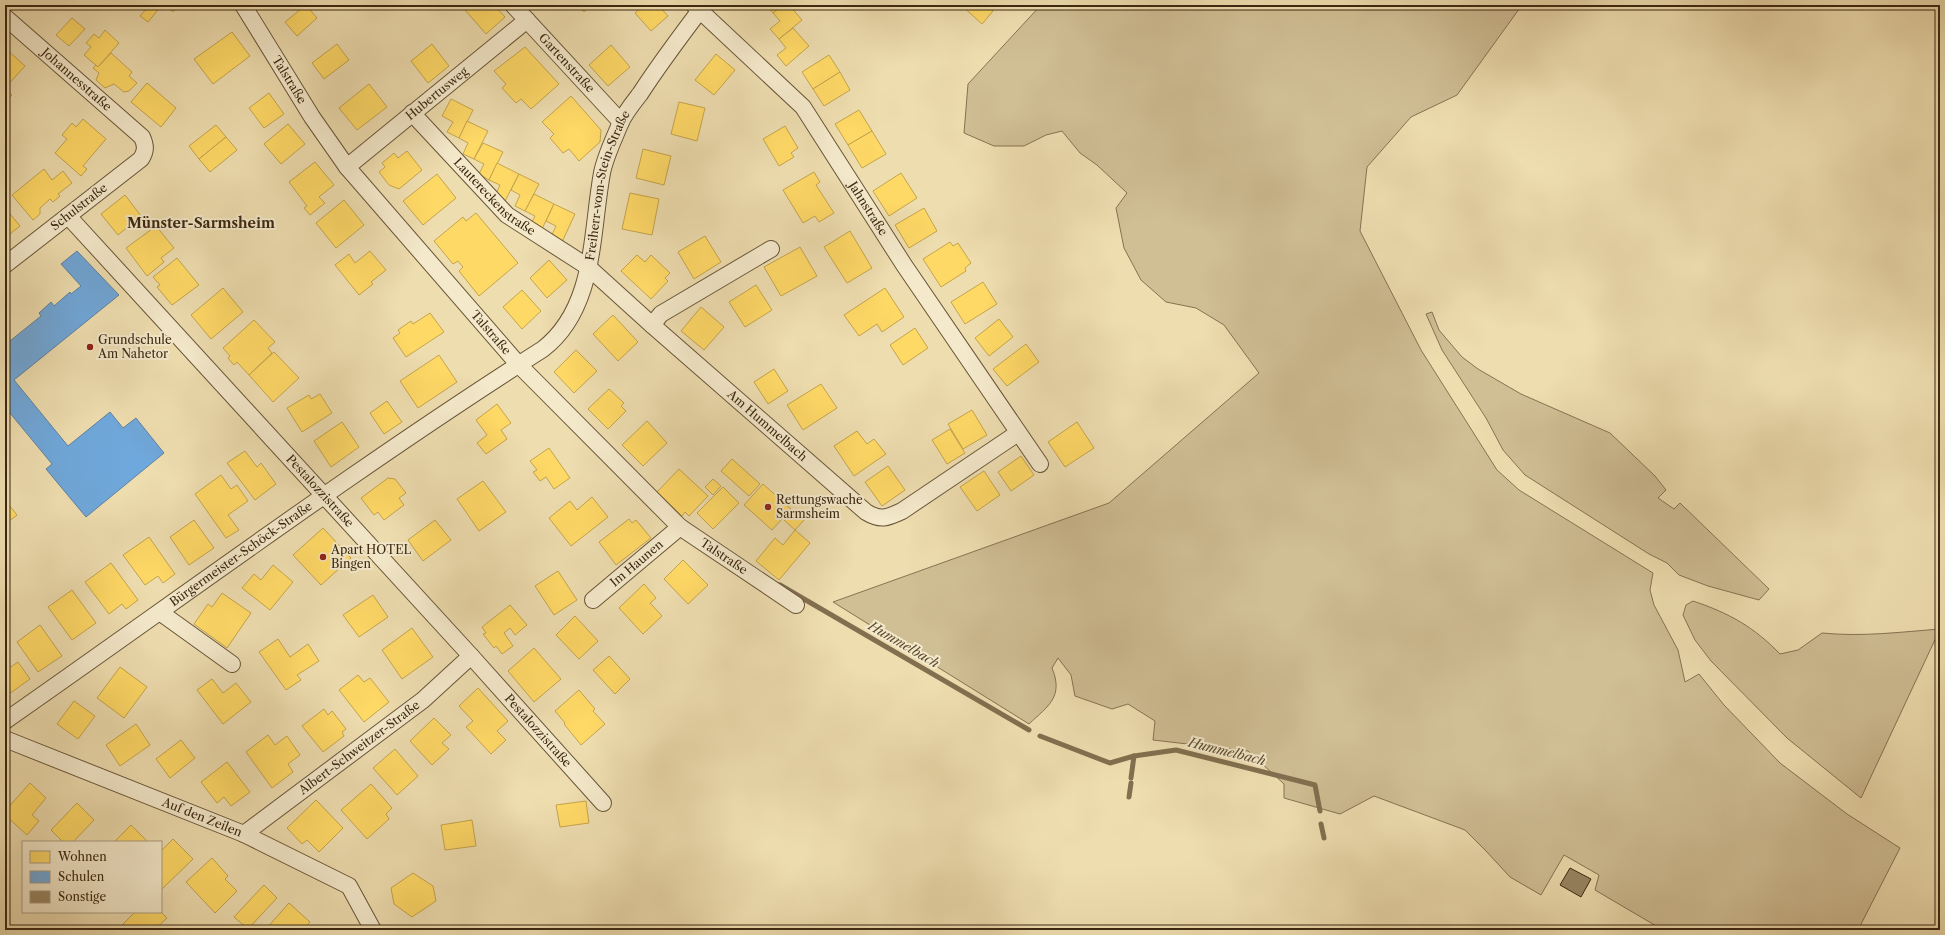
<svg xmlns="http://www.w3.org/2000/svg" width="1945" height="935" viewBox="0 0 1945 935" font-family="'Libre Caslon Text',serif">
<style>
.green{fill:#d0be94;stroke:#867352}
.homes{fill:#ffd966;stroke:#c4a44c}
.schools{fill:#6fa8dc;stroke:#5f829f}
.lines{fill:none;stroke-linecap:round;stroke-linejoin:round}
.stream{stroke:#826f4f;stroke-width:5}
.building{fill:#988663;stroke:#3b2811}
.street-casing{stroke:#685538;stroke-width:18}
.street{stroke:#f4e9cb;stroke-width:16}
.poi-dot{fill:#8f2418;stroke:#f4e9cb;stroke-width:1.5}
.labels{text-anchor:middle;stroke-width:4;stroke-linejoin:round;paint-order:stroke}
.street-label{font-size:12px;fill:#3b2811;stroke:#f4e9cb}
.poi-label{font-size:12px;fill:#3b2811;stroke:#f4e9cb;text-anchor:start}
.water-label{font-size:13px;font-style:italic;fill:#5e4c30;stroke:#f4e9cb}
.quarter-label{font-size:14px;font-weight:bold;fill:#3b2811;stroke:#f4e9cb}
</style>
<rect width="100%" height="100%" fill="#eeddaf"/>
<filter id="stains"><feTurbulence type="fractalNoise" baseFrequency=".005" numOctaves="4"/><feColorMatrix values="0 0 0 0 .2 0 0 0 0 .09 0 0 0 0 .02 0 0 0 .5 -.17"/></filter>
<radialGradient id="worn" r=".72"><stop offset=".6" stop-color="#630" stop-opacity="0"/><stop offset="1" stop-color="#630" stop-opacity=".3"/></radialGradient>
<g class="green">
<path d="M1041,5H1522L1457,95L1411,117L1367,167L1360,231L1421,350L1497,470L1519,490L1653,573L1650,590L1654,605L1678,650L1685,682L1699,674L1724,705L1780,763L1847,814L1900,848L1858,930H1663L1595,890L1599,875L1564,855L1541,895L1510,877L1486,851L1465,830L1374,796L1340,814L1284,798V784L1248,751L1153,740L1155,721L1128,704L1112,709L1075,696L1071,675L1058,658L1052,668C1064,697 1048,706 1029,724L833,602L1109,503L1259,373L1224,325L1196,308L1166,302L1141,280L1124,248L1116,208L1127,193L1097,165L1080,153L1062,131L1046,135L1024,146H994L964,133L968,84Z"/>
<polygon points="1432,312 1439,330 1462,357 1478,369 1521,394 1610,433 1655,476 1666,490 1658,498 1674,509 1680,503 1769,589 1759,600 1708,586 1679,575 1667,563 1649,554 1525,475 1503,450 1486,418 1442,350 1426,314"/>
<path d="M1693,601C1729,613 1754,627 1780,654L1798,650L1822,633C1862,637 1901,632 1940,629L1861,798L1787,738L1711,661L1695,640L1683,615L1686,605Z"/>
</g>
<g class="homes">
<polygon points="146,5 162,5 148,22 140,16 148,7"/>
<polygon points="165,5 179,5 173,12"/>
<polygon points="306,5 317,18 297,36 285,22"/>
<polygon points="471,5 494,5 505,17 486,34 465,10"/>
<polygon points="577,5 591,5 584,12"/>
<polygon points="644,5 658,5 668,16 651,31 635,13"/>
<polygon points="766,5 783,5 773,13"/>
<polygon points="783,5 789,5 802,20 779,39 770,29 780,21 773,13"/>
<polygon points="961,5 993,5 990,9 993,11 982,24"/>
<polygon points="72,18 85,29 69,46 56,35"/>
<polygon points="793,28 809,46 786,66 777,55 786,48 779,39"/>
<polygon points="105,30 119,43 98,67 84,55 91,47 86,43 94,34 99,38"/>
<polygon points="232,32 250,56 213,84 194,59"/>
<polygon points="337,44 349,60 324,79 312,63"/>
<polygon points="432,44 449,66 428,83 411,61"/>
<polygon points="611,45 630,67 608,86 589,65"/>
<polygon points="525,47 559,84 531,109 521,99 516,103 502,88 506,84 494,71"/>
<polygon points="5,48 25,66 5,88"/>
<polygon points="111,53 132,72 129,76 137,83 129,91 124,92 114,84 105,88 96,80 99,73 93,68 96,65 98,67"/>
<polygon points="716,54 735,70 714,95 695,80"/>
<polygon points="829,55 840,72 813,89 802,72"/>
<polygon points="840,72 850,90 824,106 813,89"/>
<polygon points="147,83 176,108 161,127 131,102"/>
<polygon points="369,84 387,107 357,130 339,108"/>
<polygon points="5,89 12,95 5,102"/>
<polygon points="269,93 284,114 264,128 249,108"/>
<polygon points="571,96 601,130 600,142 579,161 569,149 563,153 550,138 554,134 542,122"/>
<polygon points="451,99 473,110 459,138 447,132 453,122 442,116"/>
<polygon points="679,102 705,108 697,141 671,134"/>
<polygon points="859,110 872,131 848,145 835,124"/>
<polygon points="83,119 106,139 83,166 87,169 81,176 55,153 67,139 62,135 72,123 76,127"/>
<polygon points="467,121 488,131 474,159 463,154 468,143 459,138"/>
<polygon points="288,124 305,144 281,164 264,144"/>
<polygon points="216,125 226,137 199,159 189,146"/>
<polygon points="785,126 798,148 791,153 794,157 779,166 763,139"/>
<polygon points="872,131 886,154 862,168 848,145"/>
<polygon points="226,137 237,150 210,172 199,159"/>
<polygon points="483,143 503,152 489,180 479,174 484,164 474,159"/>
<polygon points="643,149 671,156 664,185 636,178"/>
<polygon points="407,151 422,170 399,189 389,185 379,172 385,167 382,163 394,153 398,158"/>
<polygon points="315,162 334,185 319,197 325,203 310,215 304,208 307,206 289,182"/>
<polygon points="497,163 519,174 505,201 495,196 500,185 489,180"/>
<polygon points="44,169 52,180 63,171 72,183 58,194 60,196 53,202 50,199 40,208 40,214 33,220 12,195"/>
<polygon points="814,172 820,182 816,185 834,213 819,222 815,216 803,223 783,190"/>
<polygon points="901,173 917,198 889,216 873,191"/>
<polygon points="437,174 456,198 423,225 403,201"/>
<polygon points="519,174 539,184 525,211 515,206 520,195 511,190"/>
<polygon points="630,193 659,199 652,235 622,229"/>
<polygon points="534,194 554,204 541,231 530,226 535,216 525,211"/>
<polygon points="125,195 141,216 118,235 101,214"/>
<polygon points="344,200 364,225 336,248 316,223"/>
<polygon points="554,204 575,214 562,242 551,237 556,226 546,221"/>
<polygon points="5,208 20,226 5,238"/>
<polygon points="924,208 937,231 909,248 895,225"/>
<polygon points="476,213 518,263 479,296 459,271 463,267 458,261 453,264 434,241 463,217 466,221"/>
<polygon points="156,226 174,248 161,258 164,262 147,276 126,248"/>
<polygon points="850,231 872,268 847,283 824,247"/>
<polygon points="705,236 721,262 694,279 678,252"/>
<polygon points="950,242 953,246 958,243 971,263 965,268 966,271 941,287 923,259"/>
<polygon points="800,247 817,276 781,296 764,267"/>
<polygon points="370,251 386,270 371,282 373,284 359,295 335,265 349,254 355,263"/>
<polygon points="637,255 645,262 651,255 670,273 665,278 668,281 651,299 621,271"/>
<polygon points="177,258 199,285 172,305 157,287 160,285 153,277"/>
<polygon points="549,260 567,280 547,298 530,278"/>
<polygon points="983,282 997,304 965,324 951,302"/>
<polygon points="756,285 772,310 745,327 729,302"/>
<polygon points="223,288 243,312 211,339 191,315"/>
<polygon points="885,288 904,317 882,332 877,324 859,336 844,315"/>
<polygon points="522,290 541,311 522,329 503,307"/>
<polygon points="701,307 724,327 704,350 681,331"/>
<polygon points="430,313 444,332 406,357 393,338 400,333 398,330 411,321 413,324"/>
<polygon points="613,315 638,342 618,361 593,334"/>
<polygon points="999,319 1013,337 989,356 975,338"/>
<polygon points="254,320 275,342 268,348 272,353 249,375 237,362 234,365 228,358 230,356 223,348"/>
<polygon points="915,328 928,348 903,365 890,345"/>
<polygon points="1026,344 1039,362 1007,386 993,369"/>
<polygon points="576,350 597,371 574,393 554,372"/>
<polygon points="274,352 299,378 273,402 249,375"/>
<polygon points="439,355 457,382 418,408 400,381"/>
<polygon points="774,369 788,391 768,404 754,382"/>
<polygon points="821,384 837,408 803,430 787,405"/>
<polygon points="609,389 624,403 621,406 626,411 608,429 588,409"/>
<polygon points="320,394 332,413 302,432 287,408 309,395 311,399"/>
<polygon points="387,401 402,422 384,434 370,413"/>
<polygon points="497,404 511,423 501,430 507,439 486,454 477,443 487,435 476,420"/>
<polygon points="972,410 987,435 963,449 948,424"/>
<polygon points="647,421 667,443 643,466 622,445"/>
<polygon points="342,422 359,447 331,467 314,441"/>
<polygon points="1077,422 1094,448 1065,467 1048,442"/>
<polygon points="950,429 965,453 947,464 932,440"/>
<polygon points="857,431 867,444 874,439 886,454 854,476 834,446"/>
<polygon points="549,448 570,478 554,489 546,477 540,481 533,472 537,470 530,461"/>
<polygon points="245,451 257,467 261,463 276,484 255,500 227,463"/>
<polygon points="1021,456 1034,475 1011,491 998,472"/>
<polygon points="732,459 760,484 749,496 721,471"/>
<polygon points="888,466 905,490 882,506 865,482"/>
<polygon points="679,469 708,496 689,516 685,512 682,516 657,492"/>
<polygon points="984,471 1000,495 977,511 960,487"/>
<polygon points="221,475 231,489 237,485 248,501 228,515 239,530 226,538 195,494"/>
<polygon points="388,478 395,479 406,493 399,498 404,505 384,520 378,512 374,515 361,498"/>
<polygon points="713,479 721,486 713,495 705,487"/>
<polygon points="483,481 506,512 479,531 457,499"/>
<polygon points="763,484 791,509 772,530 744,505"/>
<polygon points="723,487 739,503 713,529 697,513"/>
<polygon points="592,497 608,517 571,546 549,518 570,501 577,510"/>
<polygon points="5,500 17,515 8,522 10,524 5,528"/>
<polygon points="793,510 804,520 795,530 784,520"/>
<polygon points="629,519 632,523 636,520 651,538 616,565 599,542"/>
<polygon points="194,520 214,548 189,565 170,537"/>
<polygon points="435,520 451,540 423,561 408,540"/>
<polygon points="323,528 351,558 321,585 293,555"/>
<polygon points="795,530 810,543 779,580 756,561 775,538 783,545"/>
<polygon points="149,537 175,574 163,583 158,576 145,585 123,555"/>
<polygon points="683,560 708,585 688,604 664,579"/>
<polygon points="111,563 138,600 126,609 122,604 109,614 85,582"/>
<polygon points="273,565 293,582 270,610 242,588 254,574 261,580"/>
<polygon points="558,571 577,600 554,615 535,586"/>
<polygon points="644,584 656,598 650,603 662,616 643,634 619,608"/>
<polygon points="72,590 96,623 72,640 48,607"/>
<polygon points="222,593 251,613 227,648 194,624 208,604 212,607"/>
<polygon points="373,595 388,617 359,637 343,615"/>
<polygon points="510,605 527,625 515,635 510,628 504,633 513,646 502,654 496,646 494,648 483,634 486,633 482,627"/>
<polygon points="575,616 598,641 579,659 556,635"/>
<polygon points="40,625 62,656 38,672 17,642"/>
<polygon points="412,628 433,657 402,679 382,650"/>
<polygon points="278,639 290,657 308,644 319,661 297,675 301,680 286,690 259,652"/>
<polygon points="534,648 561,679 534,702 508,671"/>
<polygon points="609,656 630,679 615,694 593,670"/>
<polygon points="18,662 30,679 5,697 5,671"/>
<polygon points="120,667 147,687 124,718 97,698"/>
<polygon points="358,675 364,682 370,678 389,702 364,722 339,690"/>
<polygon points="212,679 223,693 236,683 251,702 223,724 197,690"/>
<polygon points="478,688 508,721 497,731 506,740 491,754 466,727 473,721 459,706"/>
<polygon points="579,690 595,709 593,711 605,724 581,745 564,724 565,723 555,711"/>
<polygon points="74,701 95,716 78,739 57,724"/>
<polygon points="324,709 328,715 332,711 346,729 342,732 344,736 323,752 302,726"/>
<polygon points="434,718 451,735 442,743 449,749 432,765 410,741"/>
<polygon points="136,724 150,745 120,766 106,745"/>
<polygon points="268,735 275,745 287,736 300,755 288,764 293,772 272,788 246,752"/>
<polygon points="181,740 195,758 170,778 156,759"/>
<polygon points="395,749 418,776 397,795 373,768"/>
<polygon points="227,762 250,792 231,806 224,797 217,803 201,782"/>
<polygon points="30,783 46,798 32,815 39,821 27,835 5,815 5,811"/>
<polygon points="371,784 392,808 386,814 389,819 367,839 341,810"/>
<polygon points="316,800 343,828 319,852 307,840 302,844 287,828"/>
<polygon points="586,801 589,823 560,827 556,805"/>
<polygon points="77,803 94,820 73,842 63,842 51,830"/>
<polygon points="472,820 476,846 445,850 441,825"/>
<polygon points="131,825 148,842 114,842"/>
<polygon points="173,839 193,859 161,890 161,851"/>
<polygon points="212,858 228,876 225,879 237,891 215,913 186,882"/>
<polygon points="413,873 433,886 436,901 412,917 394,904 391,888"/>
<polygon points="264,885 277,898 248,929 234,917"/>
<polygon points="289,903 310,922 303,930 265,930"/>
<polygon points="135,912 161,912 167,918 154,930 129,930 123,924"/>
</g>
<polygon class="schools" points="77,251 119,295 14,380 68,446 110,412 123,428 136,418 164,453 86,517 46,469 52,464 5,407 5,345 41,316 39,313 51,302 54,306 70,292 71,294 81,286 61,264"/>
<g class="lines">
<g class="stream">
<polyline points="775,584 780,585 1029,730"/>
<polyline points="1040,736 1110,763 1134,756 1176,750 1315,785 1320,811"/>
<polyline points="1131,778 1134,756"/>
<polyline points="1129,797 1131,783"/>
<polyline points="1321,824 1324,838"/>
</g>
</g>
<polygon class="building" points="1570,868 1591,879 1581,897 1560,885"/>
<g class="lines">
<g class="street-casing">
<g id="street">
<path id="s1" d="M243,5L312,117L347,167L518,364L680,527L796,605"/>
<path id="s2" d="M513,5L621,122"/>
<path id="s3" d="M694,5L803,107L904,265L1040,464"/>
<path id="s4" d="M5,17L142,137C146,146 146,151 141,159L5,265"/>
<path id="s5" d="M412,113L507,215L588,267L652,325L866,512C881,521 887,518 902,511L1018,433"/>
<path id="s6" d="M347,167L527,20"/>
<path id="s7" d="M68,216L471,656L603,803"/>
<polyline points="652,325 661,314 771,249"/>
<path id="s8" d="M593,600L680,527"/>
<polyline points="161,613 232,664"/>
<path id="s9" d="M5,721C184,596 359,466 543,349C596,308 591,232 602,173C605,157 614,139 620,124C624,114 633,103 640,94C660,63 682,34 704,5"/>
<path id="s10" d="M5,739L244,834L349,886L373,930"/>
<path id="s11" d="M244,834L423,700L471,656"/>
</g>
</g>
<use href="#street" class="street"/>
</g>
<g class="poi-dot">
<circle cx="90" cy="347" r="4"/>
<circle cx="768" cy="507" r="4"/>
<circle cx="323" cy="557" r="4"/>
</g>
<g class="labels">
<g class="street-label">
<text dy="4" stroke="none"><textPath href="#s2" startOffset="79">Gartenstraße</textPath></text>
<text dy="4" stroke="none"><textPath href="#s4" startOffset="95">Johannesstraße</textPath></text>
<text dy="4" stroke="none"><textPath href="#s1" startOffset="88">Talstraße</textPath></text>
<text dy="4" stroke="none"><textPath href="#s6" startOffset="116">Hubertusweg</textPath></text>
<text dy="4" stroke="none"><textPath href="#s9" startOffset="834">Freiherr-vom-Stein-Straße</textPath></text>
<text dy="4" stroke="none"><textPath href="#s5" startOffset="118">Lautereckenstraße</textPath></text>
<text transform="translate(79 207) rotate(-38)" y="4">Schulstraße</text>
<text dy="4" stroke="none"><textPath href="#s3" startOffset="270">Jahnstraße</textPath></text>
<text dy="4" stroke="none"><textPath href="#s1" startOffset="412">Talstraße</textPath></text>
<text dy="4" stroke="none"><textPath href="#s5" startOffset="475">Am Hummelbach</textPath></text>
<text dy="4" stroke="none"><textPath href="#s7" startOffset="373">Pestalozzistraße</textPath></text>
<text dy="4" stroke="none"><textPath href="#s9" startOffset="289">Bürgermeister-Schöck-Straße</textPath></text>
<text dy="4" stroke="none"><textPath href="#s1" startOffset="736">Talstraße</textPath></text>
<text dy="4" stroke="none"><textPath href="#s8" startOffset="57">Im Haunen</textPath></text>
<text dy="4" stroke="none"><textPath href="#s7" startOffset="697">Pestalozzistraße</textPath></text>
<text dy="4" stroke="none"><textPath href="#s11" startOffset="144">Albert-Schweitzer-Straße</textPath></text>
<text dy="4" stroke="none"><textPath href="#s10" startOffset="212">Auf den Zeilen</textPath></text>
</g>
<g class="poi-label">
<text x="98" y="344">Grundschule<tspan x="98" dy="14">Am Nahetor</tspan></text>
<text x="776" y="504">Rettungswache<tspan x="776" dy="14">Sarmsheim</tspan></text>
<text x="331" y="554">Apart HOTEL<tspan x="331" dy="14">Bingen</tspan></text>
</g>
<g class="water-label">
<text transform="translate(904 644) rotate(30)" y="5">Hummelbach</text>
<text transform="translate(1227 751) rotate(14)" y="5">Hummelbach</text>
</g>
<g class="quarter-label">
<text x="201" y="228">Münster-Sarmsheim</text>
</g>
</g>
<rect width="1945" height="935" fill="none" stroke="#eeddaf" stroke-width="20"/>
<rect x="6" y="6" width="1933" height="923" fill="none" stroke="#3b2811" stroke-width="2"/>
<rect x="10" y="10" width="1925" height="915" fill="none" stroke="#3b2811"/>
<rect x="22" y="841" width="140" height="72" fill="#f4e9cb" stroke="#aa9c81"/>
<rect x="30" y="851" width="20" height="12" fill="#ffd966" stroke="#aa9c81"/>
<text x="58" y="861" font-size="12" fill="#3b2811">Wohnen</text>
<rect x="30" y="871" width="20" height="12" fill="#6fa8dc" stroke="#aa9c81"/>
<text x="58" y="881" font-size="12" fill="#3b2811">Schulen</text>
<rect x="30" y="891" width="20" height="12" fill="#988663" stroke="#aa9c81"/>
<text x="58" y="901" font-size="12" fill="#3b2811">Sonstige</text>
<rect width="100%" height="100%" filter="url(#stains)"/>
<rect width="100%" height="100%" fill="url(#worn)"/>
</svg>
